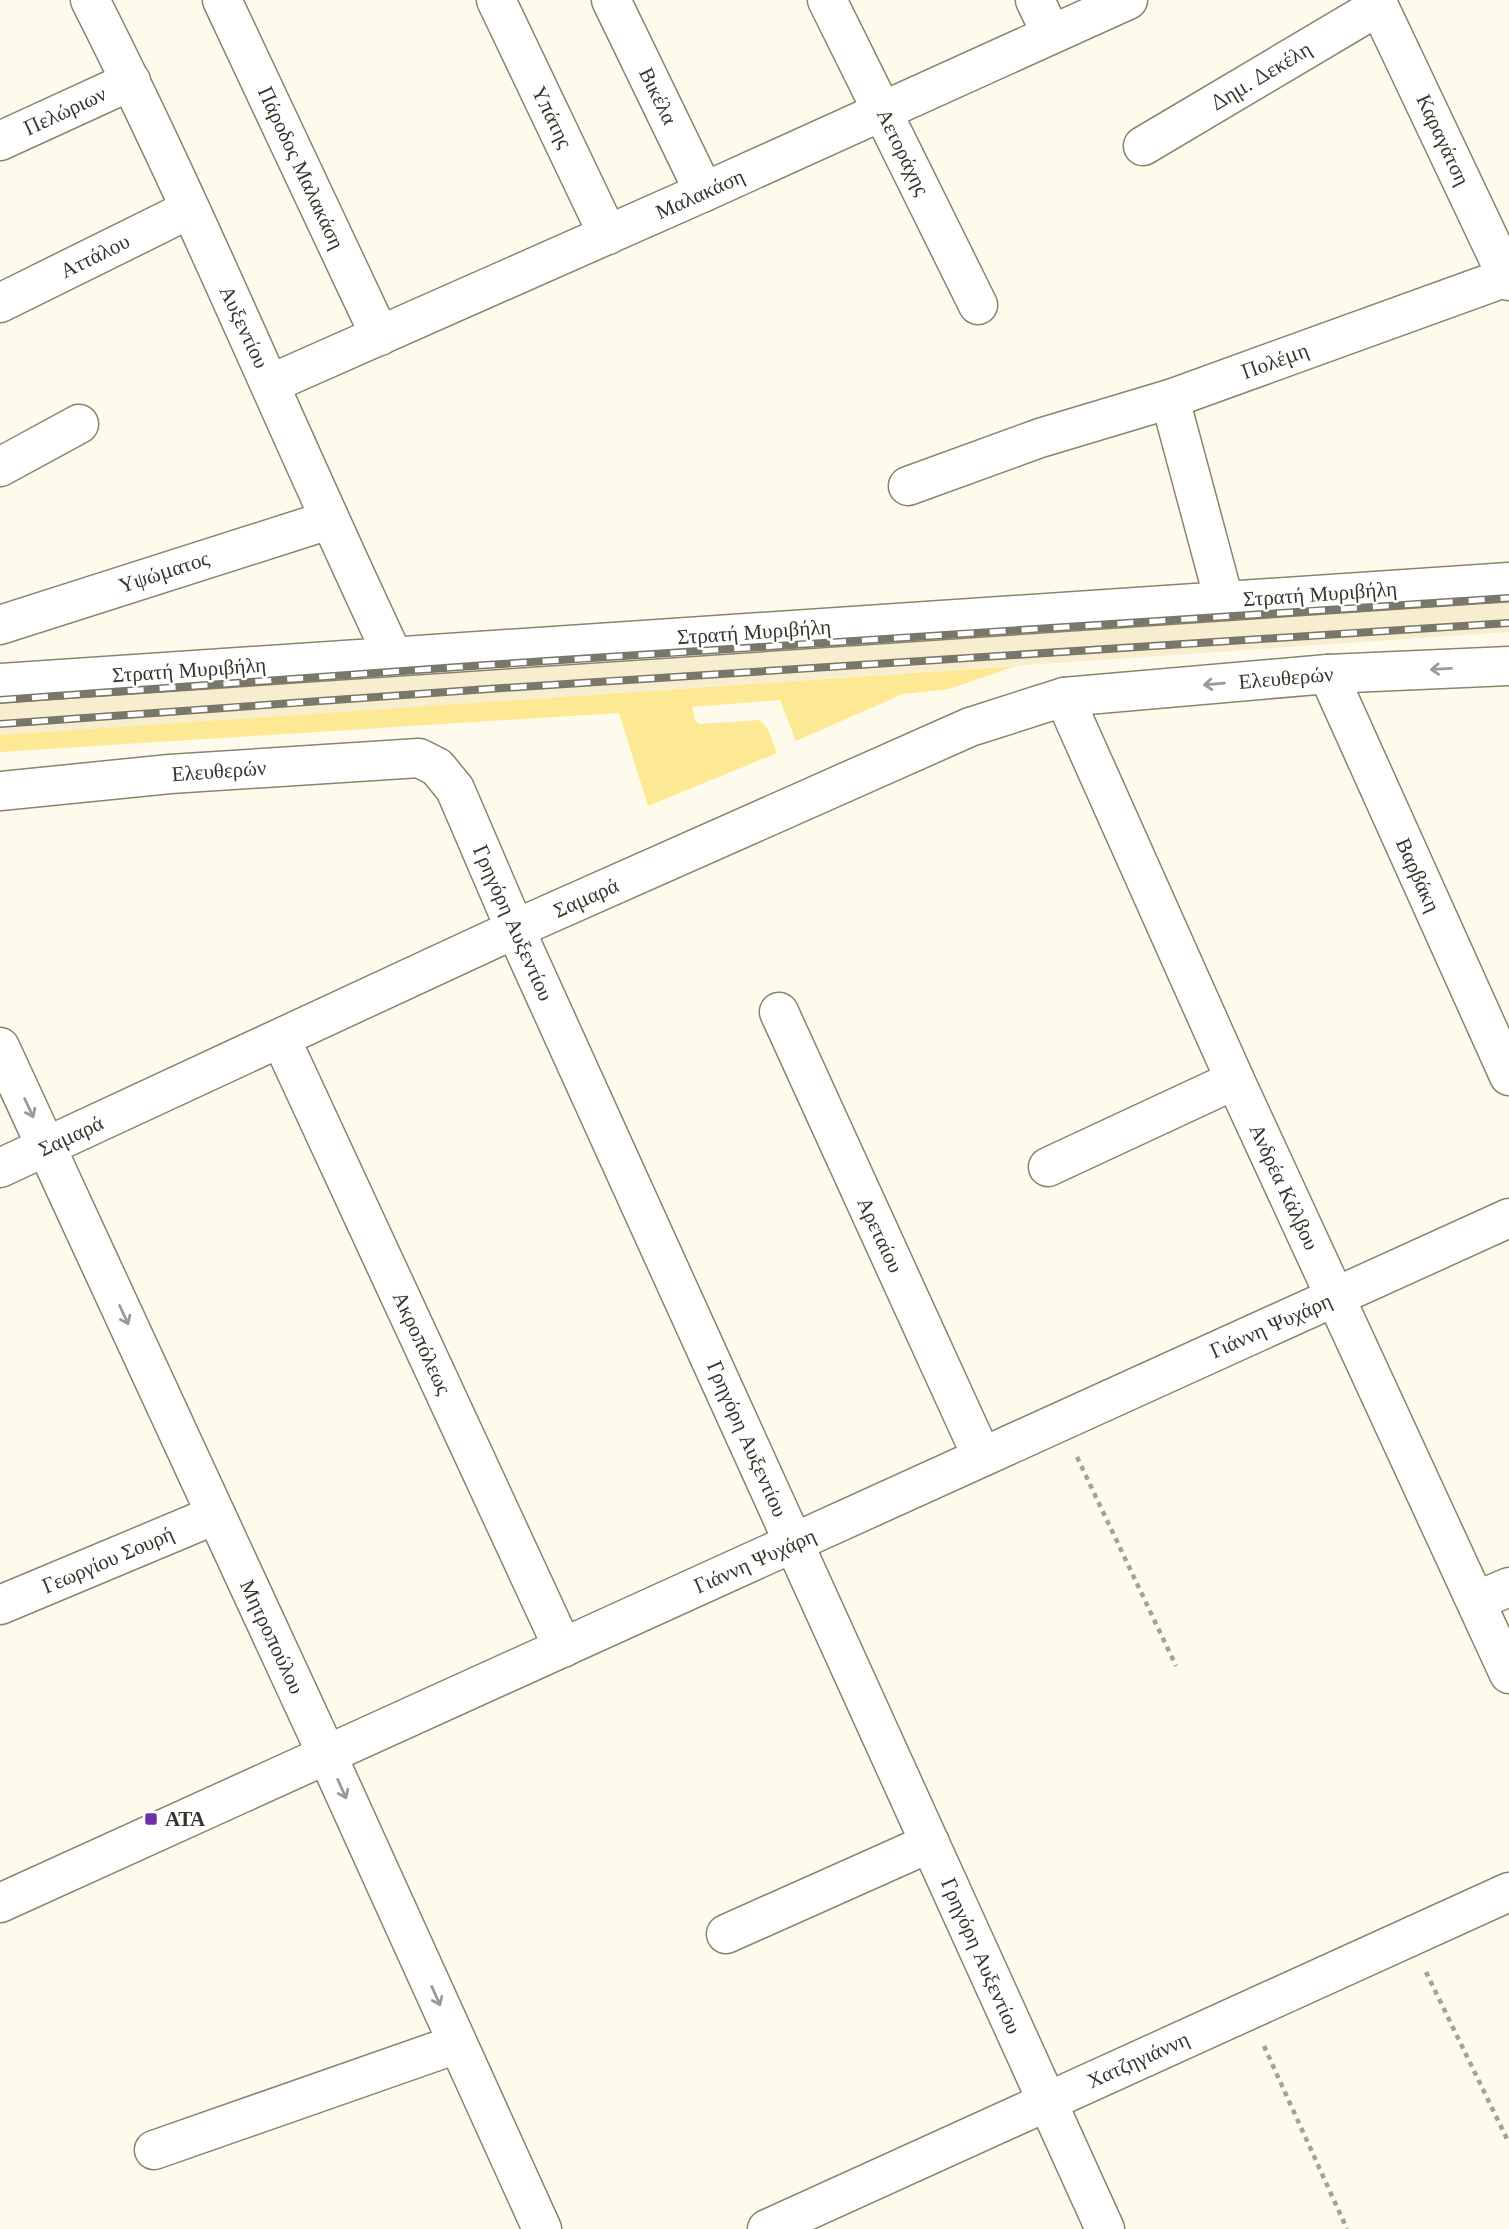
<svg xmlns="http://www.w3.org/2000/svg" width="1509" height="2229" viewBox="0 0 1509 2229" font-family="Lora,serif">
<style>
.built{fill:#f6eece}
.green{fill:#fde893}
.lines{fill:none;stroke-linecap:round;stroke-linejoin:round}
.minor-casing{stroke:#89846d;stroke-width:41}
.path{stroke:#a5a295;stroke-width:4.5;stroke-dasharray:5 5;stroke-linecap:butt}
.minor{stroke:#fff;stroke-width:38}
.rail-casing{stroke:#79766a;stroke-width:8}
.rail{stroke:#fff;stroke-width:5;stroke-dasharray:16;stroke-linecap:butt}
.oneway{stroke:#9b9a95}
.poi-dot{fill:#6a33aa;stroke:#fff;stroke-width:2.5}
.labels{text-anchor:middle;stroke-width:5;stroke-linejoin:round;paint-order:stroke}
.street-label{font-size:21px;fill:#37352b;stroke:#fff}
.poi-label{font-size:21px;font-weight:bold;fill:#37352b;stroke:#fff;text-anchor:start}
</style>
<rect width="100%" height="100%" fill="#fffbec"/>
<polygon class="built" points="1509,571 1509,632 0,735 0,671"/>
<polygon class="green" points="1016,666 949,689 903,694 796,741 780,700 692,707 695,721 700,724 760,720 768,729 777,753 648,806 619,713 0,752 0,735"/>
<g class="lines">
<g class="minor-casing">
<g id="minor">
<path d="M90,0C199,215 290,438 393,656"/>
<polyline points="222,0 380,336"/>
<polyline points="496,0 608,235"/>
<polyline points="611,0 704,192"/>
<polyline points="827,0 978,305"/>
<polyline points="1035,0 1051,34"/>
<polyline points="1376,0 1509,281"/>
<polyline points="0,141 131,81"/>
<polyline points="1143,146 1379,6"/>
<polyline points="0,303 190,209"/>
<polyline points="270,384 704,192 1128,0"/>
<polyline points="1170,399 1224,600"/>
<polyline points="0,467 79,424"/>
<polyline points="908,486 1040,438 1170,399 1507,277"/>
<polyline points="0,625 329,520"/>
<polyline points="1328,674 1509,1076"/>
<polyline points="0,683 1509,582"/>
<polyline points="1064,697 1235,1080 1509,1674"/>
<polyline points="0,791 170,774 419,758 437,767 455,789 515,929 1105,2229"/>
<polyline points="779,1012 982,1457"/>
<polyline points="281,1039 563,1648"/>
<polyline points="0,1047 327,1755 542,2229"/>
<polyline points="1048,1167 1235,1080"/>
<polyline points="0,1168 515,929 970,727 1064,697 1328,674 1509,666"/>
<polyline points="1476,1601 1509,1587"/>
<polyline points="0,1605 215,1515"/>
<polyline points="0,1903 1509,1218"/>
<polyline points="726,1934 930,1843"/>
<polyline points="154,2150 457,2044"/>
<polyline points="767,2229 1509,1892"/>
</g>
</g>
<g class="path">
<polyline points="1077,1457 1176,1666"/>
<polyline points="1426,1972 1509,2143"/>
<polyline points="1264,2046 1347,2229"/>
</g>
<use href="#minor" class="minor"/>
<g class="rail-casing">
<g id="rail">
<polyline points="0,700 486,665 1509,598"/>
<polyline points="0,724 488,689 1509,623"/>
</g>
</g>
<use href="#rail" class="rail"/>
</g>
<defs><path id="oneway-shaft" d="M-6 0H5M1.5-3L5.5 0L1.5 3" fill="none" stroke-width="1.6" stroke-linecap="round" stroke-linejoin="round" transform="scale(1.75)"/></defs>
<g class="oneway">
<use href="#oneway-shaft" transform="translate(1441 669) rotate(177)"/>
<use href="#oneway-shaft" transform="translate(1214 684) rotate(175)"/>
<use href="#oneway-shaft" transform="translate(29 1108) rotate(65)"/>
<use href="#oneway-shaft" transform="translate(124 1315) rotate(65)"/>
<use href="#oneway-shaft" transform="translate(342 1789) rotate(66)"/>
<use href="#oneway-shaft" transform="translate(436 1996) rotate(66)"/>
</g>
<rect class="poi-dot" x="144" y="1812" width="14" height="14" rx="3.5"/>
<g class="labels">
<g class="street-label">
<text transform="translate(1261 76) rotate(-31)" y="7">Δημ. Δεκέλη</text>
<text transform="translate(658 96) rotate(64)" y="7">Βικέλα</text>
<text transform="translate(65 111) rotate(-25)" y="7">Πελώριων</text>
<text transform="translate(552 117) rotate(64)" y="7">Υπάτης</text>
<text transform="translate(1443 140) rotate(65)" y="7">Καραγάτση</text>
<text transform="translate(903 152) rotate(64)" y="7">Αετοράχης</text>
<text transform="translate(301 168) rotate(65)" y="7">Πάροδος Μαλακάση</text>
<text transform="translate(700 194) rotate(-24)" y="7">Μαλακάση</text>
<text transform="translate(95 256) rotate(-26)" y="7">Αττάλου</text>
<text transform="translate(244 327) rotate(65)" y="7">Αυξεντίου</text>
<text transform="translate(1275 361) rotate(-20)" y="7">Πολέμη</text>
<text transform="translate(164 572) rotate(-18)" y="7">Υψώματος</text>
<text transform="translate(1320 594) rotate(-4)" y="7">Στρατή Μυριβήλη</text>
<text transform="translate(754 632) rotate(-4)" y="7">Στρατή Μυριβήλη</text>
<text transform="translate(189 670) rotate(-4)" y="7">Στρατή Μυριβήλη</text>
<text transform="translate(1286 678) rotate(-5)" y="7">Ελευθερών</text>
<text transform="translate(219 771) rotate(-4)" y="7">Ελευθερών</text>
<text transform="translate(1418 875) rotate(66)" y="7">Βαρβάκη</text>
<text transform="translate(586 898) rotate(-24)" y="7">Σαμαρά</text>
<text transform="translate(513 923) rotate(66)" y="7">Γρηγόρη Αυξεντίου</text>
<text transform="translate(71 1136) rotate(-25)" y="7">Σαμαρά</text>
<text transform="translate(1284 1187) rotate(65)" y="7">Ανδρέα Κάλβου</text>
<text transform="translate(880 1235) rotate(65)" y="7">Αρεταίου</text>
<text transform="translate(1271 1326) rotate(-24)" y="7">Γιάννη Ψυχάρη</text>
<text transform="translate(422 1343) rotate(65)" y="7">Ακροπόλεως</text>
<text transform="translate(747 1439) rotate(66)" y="7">Γρηγόρη Αυξεντίου</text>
<text transform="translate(108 1560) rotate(-23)" y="7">Γεωργίου Σουρή</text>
<text transform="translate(755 1561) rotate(-24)" y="7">Γιάννη Ψυχάρη</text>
<text transform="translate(272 1637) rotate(65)" y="7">Μητροπούλου</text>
<text transform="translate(981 1956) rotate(66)" y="7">Γρηγόρη Αυξεντίου</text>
<text transform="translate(1138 2060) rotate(-24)" y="7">Χατζηγιάννη</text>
</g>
<g class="poi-label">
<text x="165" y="1826">ΑΤΑ</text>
</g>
</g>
</svg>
